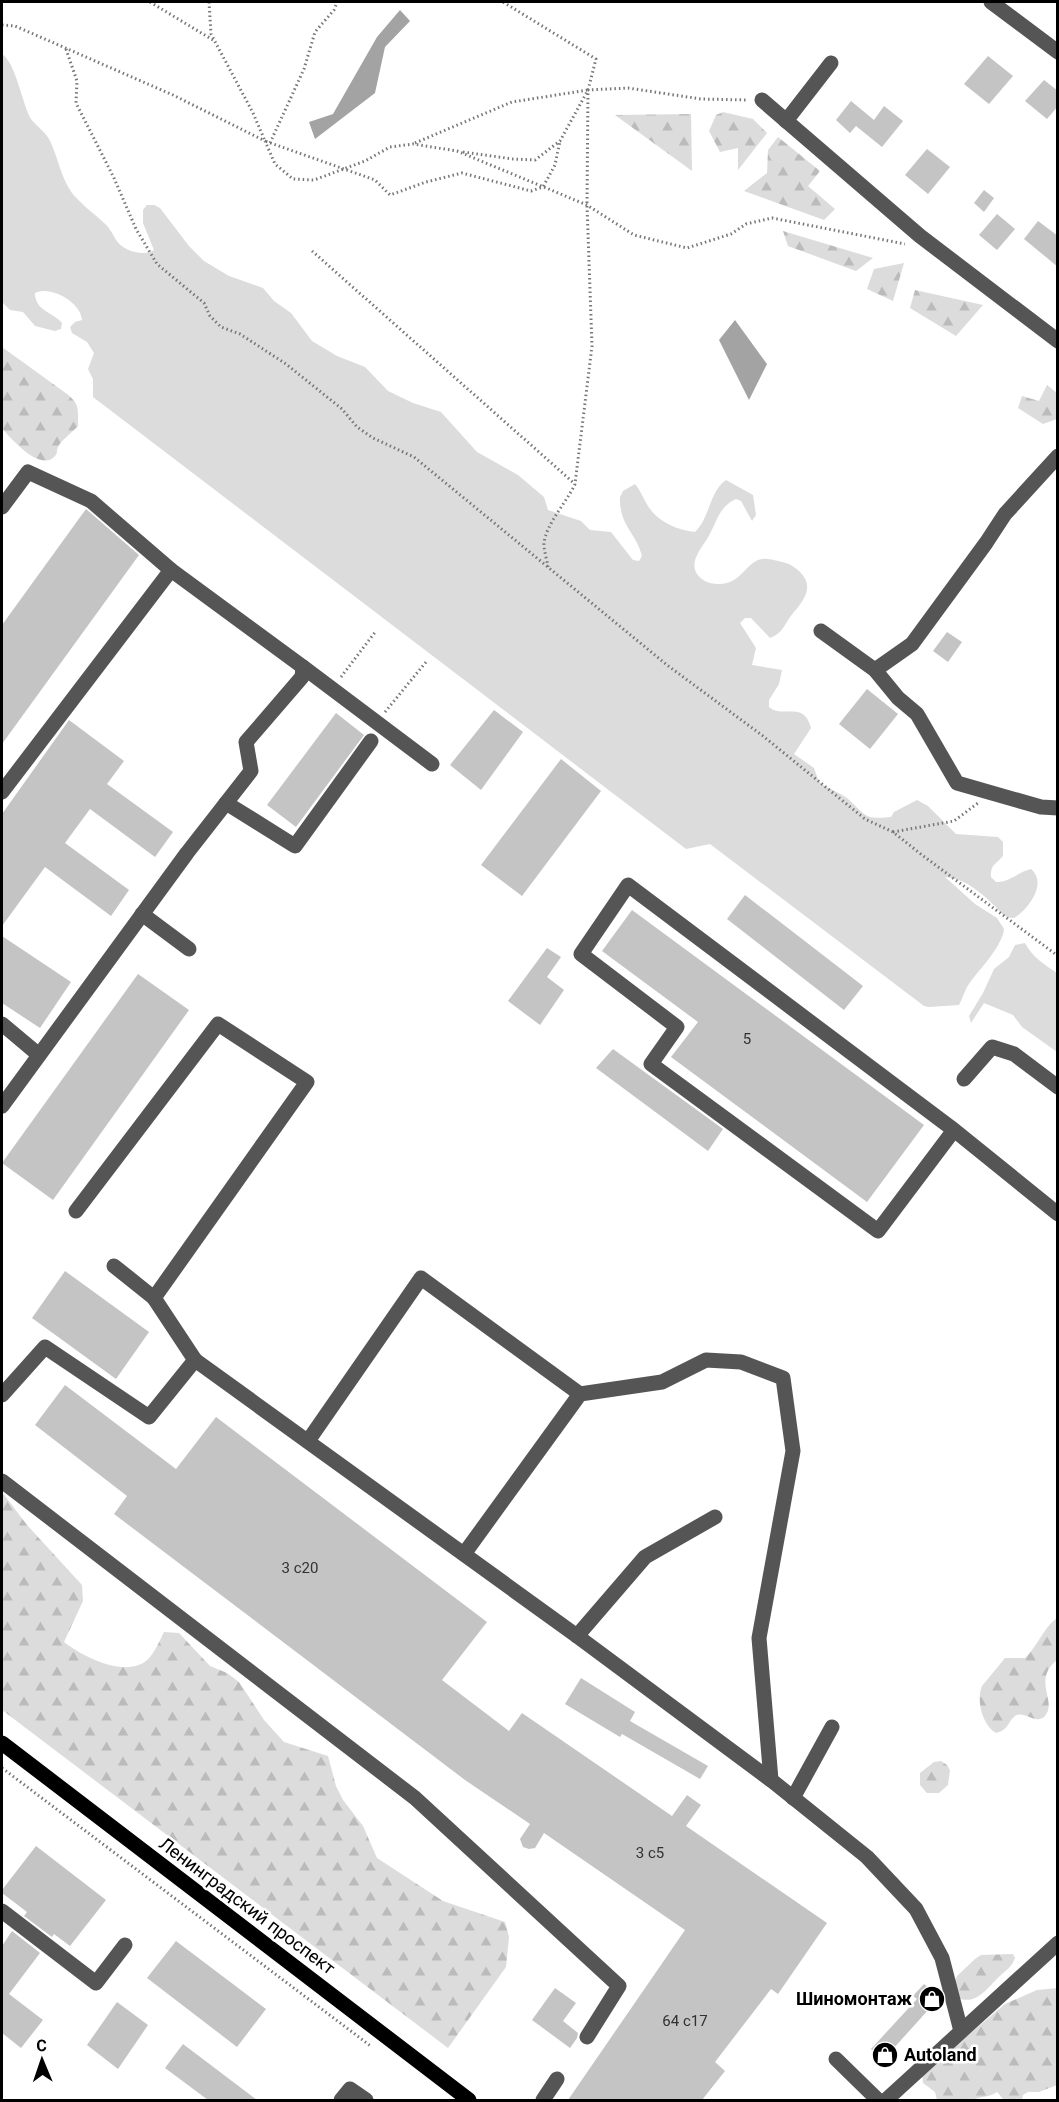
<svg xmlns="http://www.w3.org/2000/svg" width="1059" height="2102" viewBox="0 0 1059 2102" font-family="Roboto,sans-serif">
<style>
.grass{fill:#dcdcdc}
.forest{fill:url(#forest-firs)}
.water{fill:#a3a3a3}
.building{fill:#c4c4c4}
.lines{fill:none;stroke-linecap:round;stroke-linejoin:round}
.path{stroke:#777;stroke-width:3;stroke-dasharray:1.5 3;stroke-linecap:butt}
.minor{stroke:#555;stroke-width:15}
.major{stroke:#000;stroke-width:15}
.labels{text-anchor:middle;stroke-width:5;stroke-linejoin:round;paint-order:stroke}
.number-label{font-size:15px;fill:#313131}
.street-label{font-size:18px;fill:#000;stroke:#fff}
.poi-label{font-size:18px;font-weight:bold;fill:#000;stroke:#fff;text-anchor:end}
</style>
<defs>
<pattern id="forest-firs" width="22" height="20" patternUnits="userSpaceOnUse" patternTransform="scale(1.5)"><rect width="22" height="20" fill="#dcdcdc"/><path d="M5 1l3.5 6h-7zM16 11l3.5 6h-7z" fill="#bbb"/></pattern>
</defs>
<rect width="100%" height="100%" fill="#fff"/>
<g class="grass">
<path d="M2,54C16,63 22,104 31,119C37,127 46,132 50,141C58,157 61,178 72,193C81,204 92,212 103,222C110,228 112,233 116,240C123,251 144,257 154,250L143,223V210L147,205H154L160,208L189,246L204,261L229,276L263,288L274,301L291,313L312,341L337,356L365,367L388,391L413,403L441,412L477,452L518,475L544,497L548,510L581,521L590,530L611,532L633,560L639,561L642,556C636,532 619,526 620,497L623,491L635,484C641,491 643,498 648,506C658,522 677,530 695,532C710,518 709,492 726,480L753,495L756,515L752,521L741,501L736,499C718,507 717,523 707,539C699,551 686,567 702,579C706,583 714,584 719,584C742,584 745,562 762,559C769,558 782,562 789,564C793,566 797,569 800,572C814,586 805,599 794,612C785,622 784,633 770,638L751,618H745L740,623L756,648L752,665L782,670L779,684L769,700V707C783,719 804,700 811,728L794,754L814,768L819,782C828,789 840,792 848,799C866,815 863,820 891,817L894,812L917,800L928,806L956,834L998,837L1003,842V856C996,864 990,865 991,877L996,882C1010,882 1018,872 1031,869C1048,883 1028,910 1014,918C1003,918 1001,912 995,906C980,892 966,879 945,877L975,904L997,918L1004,929C1002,948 977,971 967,987C964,993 962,999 959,1005L929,1007L924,1006L710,844L686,849L93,397V379L88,369L94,353L87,342L72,333L70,327L75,322L82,320C81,302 50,285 35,293C35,311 53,312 62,323L61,329L55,331L35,326L23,312L10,310L2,302Z"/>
<path d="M1025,943C1033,958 1044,964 1057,973V1052L1022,1027L1013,1015L984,1003L971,1023L969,1016L983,993L994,969L1009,957L1015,945Z"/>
</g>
<g class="forest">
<polygon points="723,112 753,119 767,133 738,170 738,148 720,152 709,131 716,115"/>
<polygon points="691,114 692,171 615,115"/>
<polygon points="778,137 820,171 808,186 835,209 824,220 744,191 767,173 768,150"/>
<polygon points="783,231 873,258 856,271 788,246"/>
<polygon points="904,263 893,301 867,289 874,269"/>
<polygon points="915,290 983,305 956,336 910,308"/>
<path d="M2,347L67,394C80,404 78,411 78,426C72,433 62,439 58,447C56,451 58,453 55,456C41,473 10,438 2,428Z"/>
<polygon points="1047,385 1057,393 1057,419 1043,424 1018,408 1022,396 1039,401"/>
<path d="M2,1492L27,1525L82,1585L83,1601L64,1642C83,1657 130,1681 150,1657C156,1650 160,1640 164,1632L179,1633L210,1666L227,1673L239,1682L264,1720L284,1742L328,1756L336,1786L343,1800L363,1826L377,1858L443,1901L505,1922L509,1937L506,1967L448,2048L2,1710Z"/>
<path d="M1057,1618V1660C1031,1681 1059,1702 1044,1717C1036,1724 1025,1712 1017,1715C1008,1719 1010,1730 996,1733C982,1725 976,1700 982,1686L1005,1658H1025C1038,1646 1043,1628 1057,1618Z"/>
<polygon points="941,1761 947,1765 950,1770 948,1785 939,1793 927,1793 920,1785 920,1773 934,1762"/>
<path d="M1013,1954L1015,1958C1012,1967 1006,1970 1000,1976C987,1988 976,2007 956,1997L955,1981L957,1976L975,1959L981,1955Z"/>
<path d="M1057,1988V2085L1039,2092H1028L1023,2095L1022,2100H1004L997,2092C988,2098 981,2096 972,2100H937L935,2092L923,2083L922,2073L935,2061L954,2058L953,2048L1005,2004L1037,1990Z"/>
</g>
<g class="water">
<polygon points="400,10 410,21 385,47 375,93 315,139 309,122 333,114 377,37"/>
<polygon points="735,320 767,364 749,400 719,340"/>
</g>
<g class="building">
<polygon points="988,56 1013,76 989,104 964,84"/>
<polygon points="1044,80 1058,91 1058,106 1047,119 1025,101"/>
<polygon points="851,101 874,120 884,106 903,121 882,147 856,126 850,133 836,120"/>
<polygon points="927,149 950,167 928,194 905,175"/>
<polygon points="984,190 994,198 984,212 974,203"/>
<polygon points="997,214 1015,229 997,250 979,235"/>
<polygon points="1038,221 1058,236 1058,267 1024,239"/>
<polygon points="86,509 139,555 2,744 2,625"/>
<polygon points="947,632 962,642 948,662 933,651"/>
<polygon points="867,689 898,714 870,749 839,724"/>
<polygon points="494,710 523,732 481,790 450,765"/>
<polygon points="336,713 364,735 296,827 267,805"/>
<polygon points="69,720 124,761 107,784 173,832 155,857 90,809 65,843 129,890 111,916 45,867 2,926 2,814"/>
<polygon points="561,759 601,791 522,896 481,865"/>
<polygon points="745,895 863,986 844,1010 727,919"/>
<polygon points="632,910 924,1125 867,1202 671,1057 698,1022 602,951"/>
<polygon points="2,936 71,982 40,1028 2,1003"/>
<polygon points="547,948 561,957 547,977 564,990 540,1025 508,1001"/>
<polygon points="138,974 189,1010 53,1200 2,1163"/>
<polygon points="613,1049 723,1129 708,1151 596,1068"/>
<polygon points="65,1271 149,1332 116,1379 32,1318"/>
<polygon points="65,1385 176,1469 216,1417 487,1622 442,1680 509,1731 522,1713 672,1816 687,1795 701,1805 686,1826 827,1923 778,1994 771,1989 715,2062 725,2071 702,2100 568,2100 685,1930 544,1833 535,1848 529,1849 523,1847 520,1839 530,1824 465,1780 114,1514 127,1496 35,1425"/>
<polygon points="581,1678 635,1712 630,1721 708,1766 700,1779 622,1734 620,1737 565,1704"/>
<polygon points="36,1846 106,1900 70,1946 54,1934 52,1937 24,1916 27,1912 2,1893 2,1890"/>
<polygon points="12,1931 40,1953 9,1994 43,2020 21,2048 2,2033 2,1946"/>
<polygon points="176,1941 266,2009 237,2047 147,1978"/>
<polygon points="924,1984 939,1998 883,2060 871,2049 917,1999 913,1996"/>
<polygon points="555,1988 576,2003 563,2021 578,2033 577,2038 570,2048 532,2020"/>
<polygon points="117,2002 148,2025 118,2069 87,2045"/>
<polygon points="183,2044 257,2100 208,2100 165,2068"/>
</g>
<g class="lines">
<g class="path">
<polyline points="150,2 213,40"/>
<polyline points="209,2 211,34 253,113 265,141 375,180 390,195 426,182 462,173 531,191 543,187 555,165 560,141"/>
<polyline points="2,25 15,26 173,95 265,141 275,164 293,179 314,180 365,161 390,147 413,144 457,151 587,205 634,235 687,248 731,234 746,224 772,218 905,244"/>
<polyline points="66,49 77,81 76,103 114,178 136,229 157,264 204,303 210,316 221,327 240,334 286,364 342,409 357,427 373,438 414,457 667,665 763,736 865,819 893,832 922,855 1058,956"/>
<polyline points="270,143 304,69 315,32 334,10 337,2"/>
<polyline points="415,143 512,102 588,90"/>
<polyline points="463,152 513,159 535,160 560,141 588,90 596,59 503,2"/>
<polyline points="312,251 575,484"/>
<path d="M548,567C547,560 544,551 544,544C545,525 567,502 575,484L592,346L587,205L588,90L628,88L701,99L748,100"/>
<polyline points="341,677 376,631"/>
<polyline points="385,712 426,662"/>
<polyline points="893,832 954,821 978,803"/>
<polyline points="2,1768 372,2047"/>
</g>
<g class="minor">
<polyline points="991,2 1058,52"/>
<polyline points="762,100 920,236 1058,341"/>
<polyline points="786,121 831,63"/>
<polyline points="2,507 28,472 91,501 171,570 303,667 302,677 246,742 251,771 187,853 2,1106"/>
<polyline points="821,631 875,670 898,698 917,714 957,783 1041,807 1058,808"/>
<polyline points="303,667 432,764"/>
<polyline points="875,670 912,644 986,543 1005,514 1058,456"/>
<polyline points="2,792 171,570"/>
<polyline points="226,803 295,846 371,741"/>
<polyline points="142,914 189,949"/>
<polyline points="2,1024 39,1055"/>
<polyline points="964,1079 992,1047 1014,1054 1058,1087"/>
<polyline points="954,1130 878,1231 651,1064 677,1027 581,954 628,885 954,1130 1058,1214"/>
<polyline points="76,1211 218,1024 307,1082 154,1298 195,1360"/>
<polyline points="114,1266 154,1298"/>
<polyline points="2,1395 45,1347 149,1417 195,1360 577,1636 771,1780 867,1857 916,1909 942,1958 961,2031"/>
<polyline points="308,1441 421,1278 580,1394"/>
<polyline points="2,1481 415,1798 619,1986 587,2037"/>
<polyline points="464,1554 580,1394 662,1382 706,1360 741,1362 783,1378 793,1451 759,1638 771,1780"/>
<polyline points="577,1636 645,1557 715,1517"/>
<polyline points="793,1798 832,1727"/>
<polyline points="2,1911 96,1983 125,1945"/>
<polyline points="836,2059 878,2100"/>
<polyline points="341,2100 350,2089 366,2100"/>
<polyline points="543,2100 557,2079"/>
<polyline points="886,2100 1058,1943"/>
</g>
<polyline class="major" points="2,1743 469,2100"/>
</g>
<defs>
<g id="shop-disc" transform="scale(1.35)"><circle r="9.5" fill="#000" stroke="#fff"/><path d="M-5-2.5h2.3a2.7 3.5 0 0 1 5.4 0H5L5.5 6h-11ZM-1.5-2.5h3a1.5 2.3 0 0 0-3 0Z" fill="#fff"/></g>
</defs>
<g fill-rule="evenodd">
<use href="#shop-disc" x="932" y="1999"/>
<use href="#shop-disc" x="885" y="2055"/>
</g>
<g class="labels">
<g class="number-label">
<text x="747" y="1044">5</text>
<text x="300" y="1573">3 с20</text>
<text x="650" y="1858">3 с5</text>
<text x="685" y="2026">64 с17</text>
</g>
<g class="street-label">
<text transform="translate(247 1906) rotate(37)" y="6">Ленинградский проспект</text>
</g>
<g class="poi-label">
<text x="912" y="2005">Шиномонтаж</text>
<text x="904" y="2061" text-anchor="start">Autoland</text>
</g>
</g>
<rect width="1059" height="2102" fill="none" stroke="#000000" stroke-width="6"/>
<g transform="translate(42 2060) rotate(358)" stroke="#ffffff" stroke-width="4.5" paint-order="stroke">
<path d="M0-4.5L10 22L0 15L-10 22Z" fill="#000000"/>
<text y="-9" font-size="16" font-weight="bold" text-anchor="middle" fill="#000000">С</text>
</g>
</svg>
